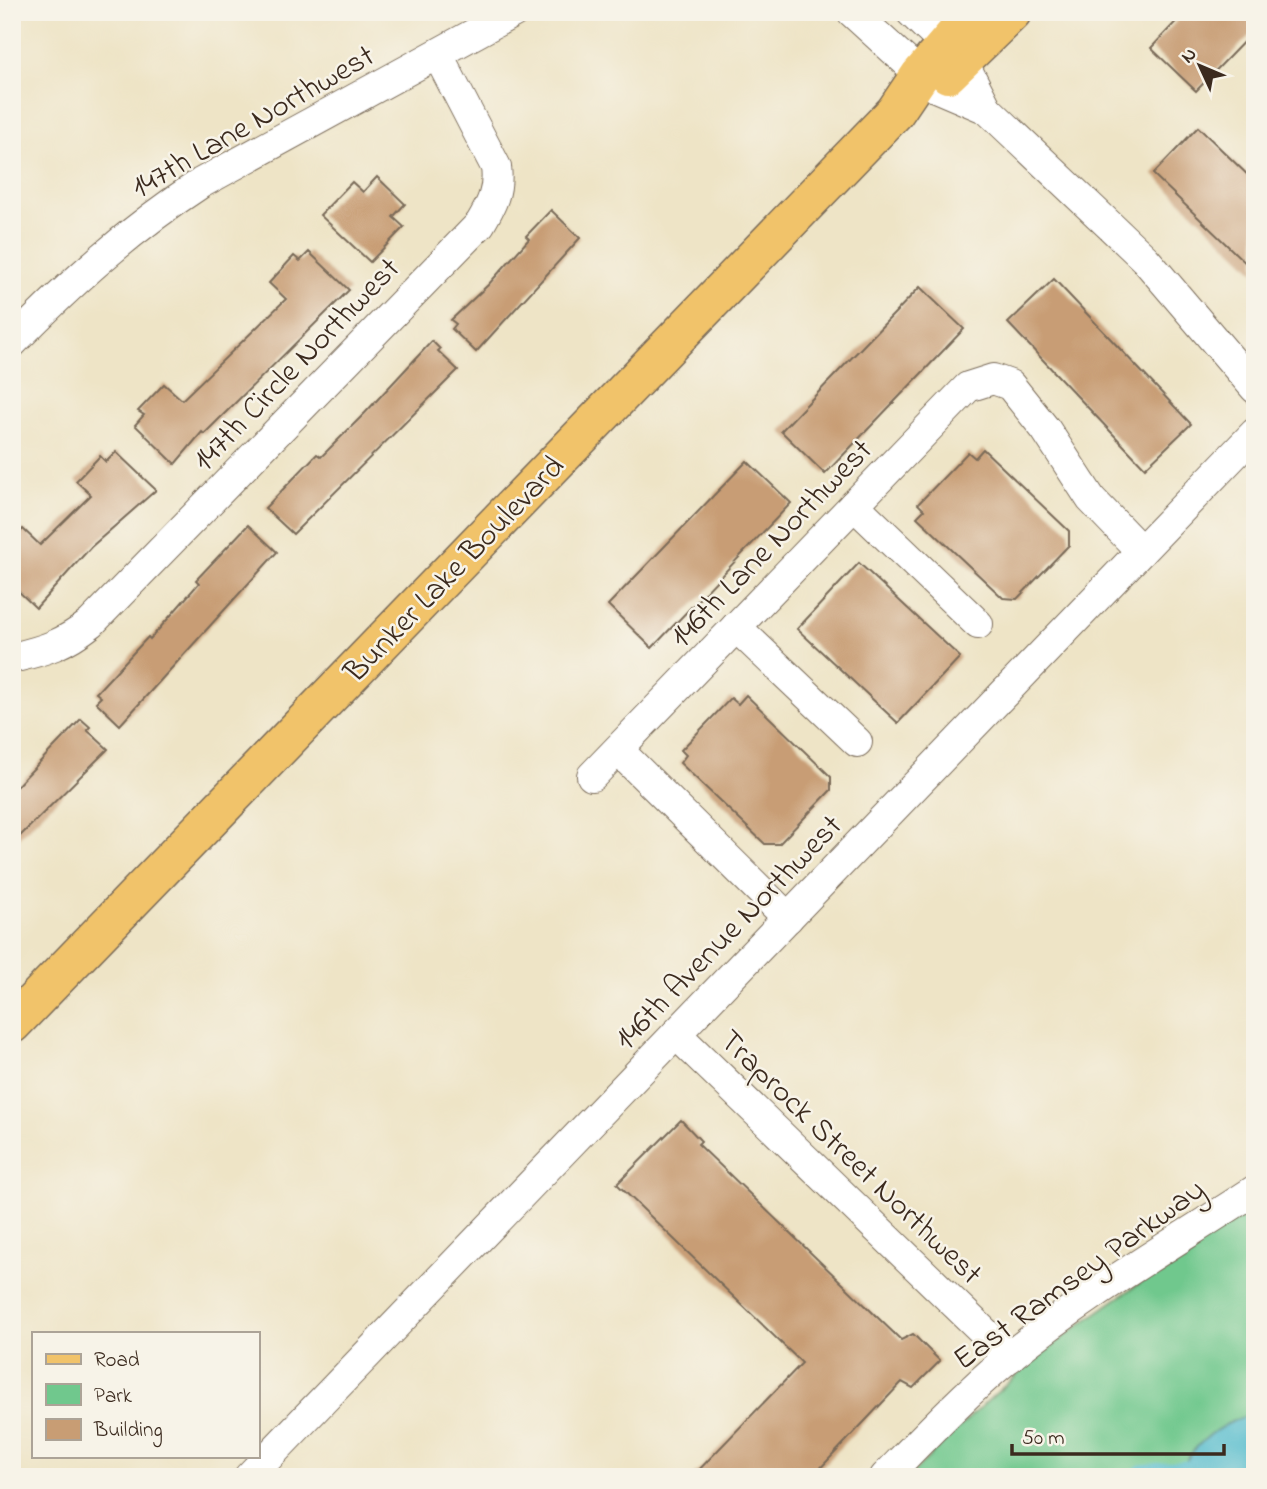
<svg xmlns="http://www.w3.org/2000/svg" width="1267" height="1489" viewBox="0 0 1267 1489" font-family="'Indie Flower',sans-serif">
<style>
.green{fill:#70c88d;stroke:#567956;stroke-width:2}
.water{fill:#52bcce;stroke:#467376;stroke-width:2}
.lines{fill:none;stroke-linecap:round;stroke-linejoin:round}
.stream{stroke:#52bcce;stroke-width:9}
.building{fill:#c89d74}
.minor-casing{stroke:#7a6b59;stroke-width:32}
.major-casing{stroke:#7a6b59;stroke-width:41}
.minor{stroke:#fff;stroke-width:30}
.major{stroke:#f1c36a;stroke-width:38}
.labels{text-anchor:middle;stroke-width:5;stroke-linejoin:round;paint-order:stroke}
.street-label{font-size:32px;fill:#3b2a1e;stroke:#f7f3e8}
</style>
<rect width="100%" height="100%" fill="#f7f3e8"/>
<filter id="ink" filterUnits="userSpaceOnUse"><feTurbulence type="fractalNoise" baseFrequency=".0143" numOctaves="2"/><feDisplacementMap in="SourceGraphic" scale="14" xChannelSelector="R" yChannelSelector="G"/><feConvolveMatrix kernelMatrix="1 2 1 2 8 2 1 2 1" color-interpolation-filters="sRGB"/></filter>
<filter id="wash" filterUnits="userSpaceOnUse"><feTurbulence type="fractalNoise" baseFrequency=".00686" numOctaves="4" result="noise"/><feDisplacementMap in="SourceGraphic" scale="28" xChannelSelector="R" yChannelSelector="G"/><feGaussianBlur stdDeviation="1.57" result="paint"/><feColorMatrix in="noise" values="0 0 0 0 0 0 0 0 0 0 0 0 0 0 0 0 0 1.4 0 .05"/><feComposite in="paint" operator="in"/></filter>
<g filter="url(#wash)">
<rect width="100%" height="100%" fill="#eee4c6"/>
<path class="green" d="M1255,1208V1477H909C963,1421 1019,1370 1081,1324C1137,1283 1197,1246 1255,1208Z"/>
<path class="water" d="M1255,1413V1462C1240,1474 1221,1483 1201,1477C1196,1475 1195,1469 1188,1468L1187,1459C1205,1434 1226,1422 1255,1413Z"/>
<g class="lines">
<polyline class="stream" points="1130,1477 1141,1469 1188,1465"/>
</g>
<g id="blocks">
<g class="building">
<polygon points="1185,12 1255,12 1255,30 1196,91 1151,48"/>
<polygon points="1198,127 1255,182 1255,272 1153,174"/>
<polygon points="377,177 405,204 393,217 404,227 370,262 320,215 352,182 363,192"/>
<polygon points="551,210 580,238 476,352 452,329 456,324 451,320 488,285 529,239 526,236"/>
<polygon points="309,252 349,290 204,434 202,432 175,464 135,425 144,415 138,411 164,384 182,400 286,299 269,283 294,256 300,261"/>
<polygon points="1054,279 1191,424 1145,468 1008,323"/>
<polygon points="920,287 964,329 825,474 781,431"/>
<polygon points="432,341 440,349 438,351 458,370 293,534 265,508 317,454 321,457 365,413"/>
<polygon points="983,449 1069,531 1069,545 1017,599 1003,598 917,517 924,510 918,504 968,452 975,458"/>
<polygon points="116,452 156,490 91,547 36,608 12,585 12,541 23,529 40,545 91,495 76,481 100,456 106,462"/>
<polygon points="747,461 791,503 652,648 608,605"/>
<polygon points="248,525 277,552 120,725 96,702 101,697 96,693 148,637 150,639 159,629 199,583 196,580"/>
<polygon points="859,563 960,657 898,723 797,629"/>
<polygon points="746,695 831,777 831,790 779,844 765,844 680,763 686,755 681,750 731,698 738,704"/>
<polygon points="81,719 90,727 87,730 108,749 12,844 12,791"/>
<polygon points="681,1120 701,1141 698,1144 901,1340 913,1334 940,1361 913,1388 902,1382 812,1477 692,1477 802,1363 617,1184"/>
</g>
</g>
</g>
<g filter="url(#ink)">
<use href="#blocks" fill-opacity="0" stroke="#7a6b59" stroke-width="2"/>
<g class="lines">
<g class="minor-casing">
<g id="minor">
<polyline points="852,12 933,86 987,109"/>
<polyline points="911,12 963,62 987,109 1145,259 1255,388"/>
<path d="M12,343C72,282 129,230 201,183L514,12"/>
<polyline points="854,505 978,624"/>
<polyline points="736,627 857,742"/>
<path d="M12,658C46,650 64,644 91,623L480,224C492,204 499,190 496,167L438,55"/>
<polyline points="618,750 788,918"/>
<polyline points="592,776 968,387 993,379 1010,385 1046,430 1091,499 1141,551"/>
<polyline points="676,1034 1010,1357"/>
<polyline points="249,1477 1255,433"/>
<path d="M885,1477C925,1436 964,1395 1008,1358C1084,1295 1173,1244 1255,1190"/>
</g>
</g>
<g class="major-casing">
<g id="major">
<polyline points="948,74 1012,12"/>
<polyline points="12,1024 895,112 920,75 974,12"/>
</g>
</g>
<use href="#minor" class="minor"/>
<use href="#major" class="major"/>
</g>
</g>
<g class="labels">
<g class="street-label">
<text transform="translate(252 120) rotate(-30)" y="11">147th Lane Northwest</text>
<text transform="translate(295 363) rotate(-46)" y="11">147th Circle Northwest</text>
<text transform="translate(770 542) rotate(-46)" y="11">146th Lane Northwest</text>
<text transform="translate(453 568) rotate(-46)" y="11">Bunker Lake Boulevard</text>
<text transform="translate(727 931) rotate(-46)" y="11">146th Avenue Northwest</text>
<text transform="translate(852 1156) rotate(44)" y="11">Traprock Street Northwest</text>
<text transform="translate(1078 1273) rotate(-36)" y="11">East Ramsey Parkway</text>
</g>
</g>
<rect width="1267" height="1489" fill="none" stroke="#f7f3e8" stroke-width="42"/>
<rect x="32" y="1332" width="228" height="126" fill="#f7f3e8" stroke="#aca397" stroke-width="2"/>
<rect x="46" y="1354" width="35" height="10" fill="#f1c36a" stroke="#aca397" stroke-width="2"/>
<text x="94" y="1366" font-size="21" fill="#3b2a1e">Road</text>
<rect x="46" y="1384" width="35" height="21" fill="#70c88d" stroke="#aca397" stroke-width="2"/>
<text x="94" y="1402" font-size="21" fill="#3b2a1e">Park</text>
<rect x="46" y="1419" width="35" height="21" fill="#c89d74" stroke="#aca397" stroke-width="2"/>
<text x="94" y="1436" font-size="21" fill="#3b2a1e">Building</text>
<g transform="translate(1200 66) rotate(314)" stroke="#f7f3e8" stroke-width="5" paint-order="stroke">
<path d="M0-5L12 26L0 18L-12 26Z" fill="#3b2a1e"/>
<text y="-10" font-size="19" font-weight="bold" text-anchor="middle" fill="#3b2a1e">N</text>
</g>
<path d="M1012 1444v10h212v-10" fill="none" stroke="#3b2a1e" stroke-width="3.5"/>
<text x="1022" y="1444" font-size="21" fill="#3b2a1e" stroke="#f7f3e8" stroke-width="5" paint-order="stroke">50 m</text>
</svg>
